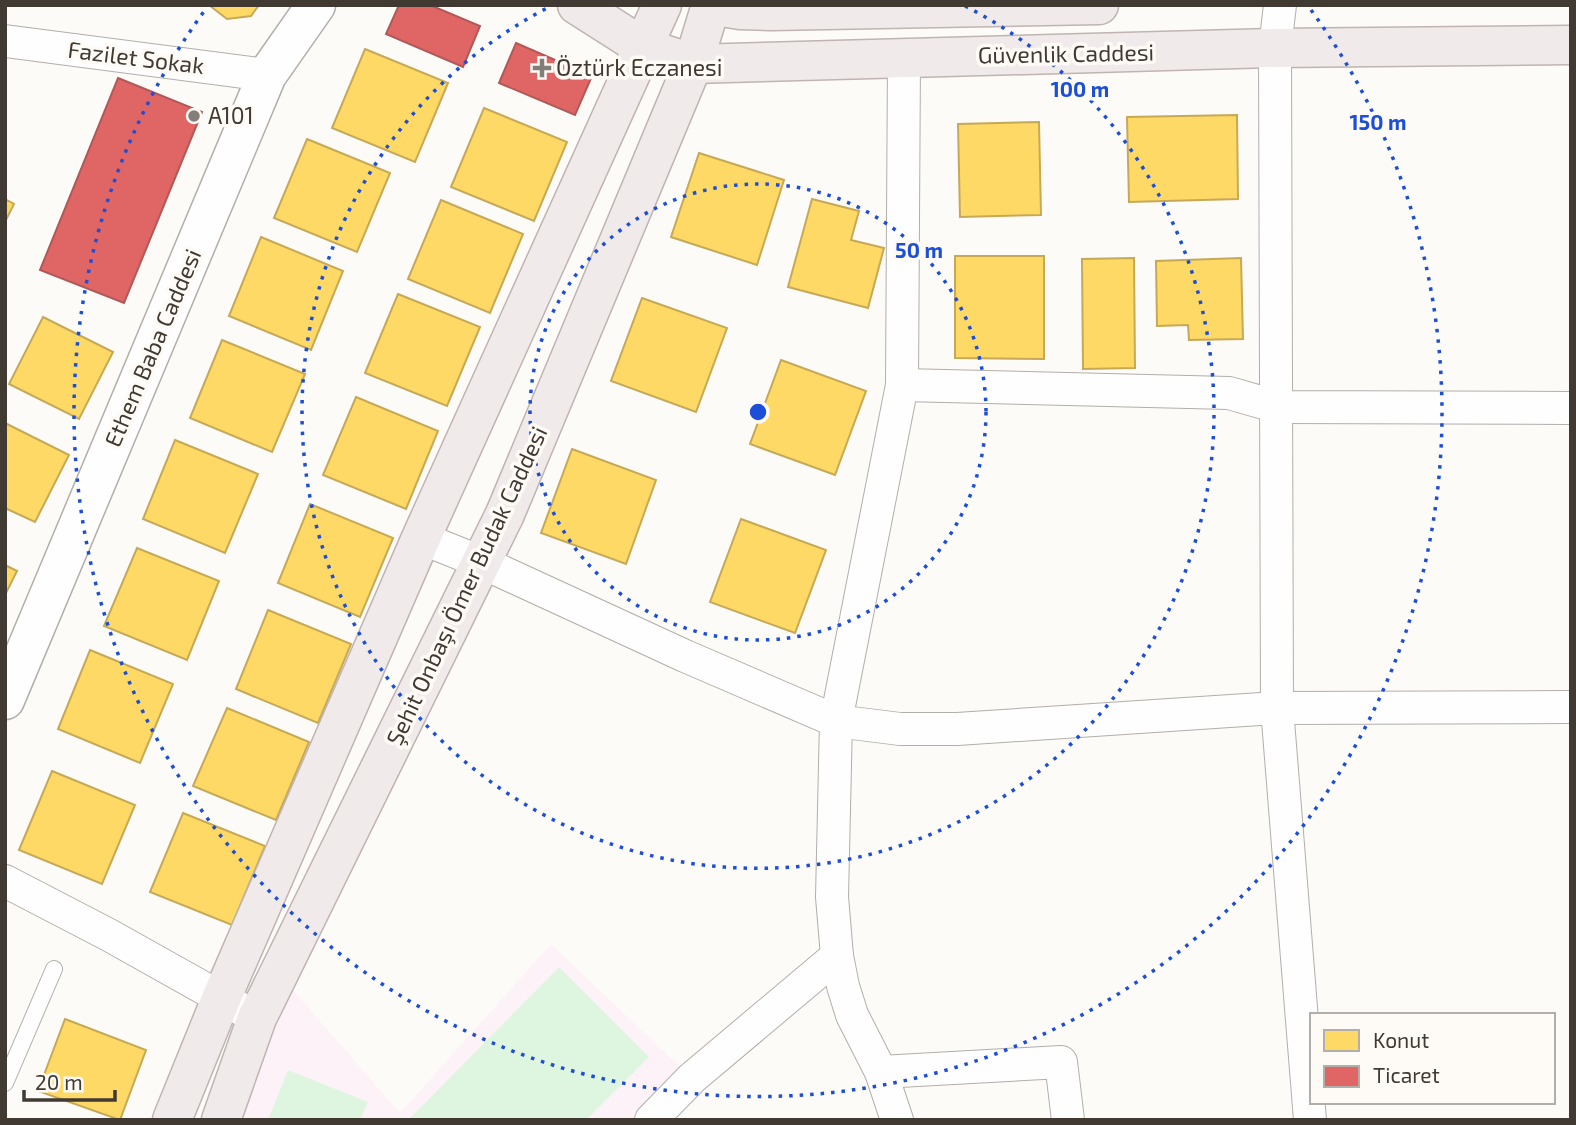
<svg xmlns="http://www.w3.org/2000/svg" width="1576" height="1125" viewBox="0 0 1576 1125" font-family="'Exo 2',sans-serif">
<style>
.commercial{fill:#fef2f9}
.green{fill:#def6e0}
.homes{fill:#ffd966;stroke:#c6a957;stroke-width:2}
.shops{fill:#e06666;stroke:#b05957;stroke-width:2}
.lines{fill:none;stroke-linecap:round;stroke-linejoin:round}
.lane-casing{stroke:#b2aeaa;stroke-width:18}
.street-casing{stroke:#b2aeaa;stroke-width:34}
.secondary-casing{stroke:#b2aeaa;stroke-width:41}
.primary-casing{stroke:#bfb4b2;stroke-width:41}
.lane{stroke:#fffefe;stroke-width:16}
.street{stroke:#fffefe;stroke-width:32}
.secondary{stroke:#fffefe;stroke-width:38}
.primary{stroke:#f0ebea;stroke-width:38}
.ring{fill:none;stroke:#1d4ed8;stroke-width:3.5;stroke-dasharray:3.5 7}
.poi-dot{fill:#827e78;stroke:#fefbf7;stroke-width:2.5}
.labels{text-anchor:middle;stroke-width:7;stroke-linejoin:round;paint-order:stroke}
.street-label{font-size:23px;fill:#403a33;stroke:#fefbf7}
.poi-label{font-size:23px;fill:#403a33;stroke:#fefbf7;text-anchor:start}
.centre{fill:#1d4ed8;stroke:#fefbf7;stroke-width:3.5}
.ring-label{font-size:21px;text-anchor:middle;font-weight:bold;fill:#1d4ed8;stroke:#fefbf7;stroke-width:7;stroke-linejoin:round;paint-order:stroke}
</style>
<rect width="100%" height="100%" fill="#fdfbf8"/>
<polygon class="commercial" points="551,944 692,1078 651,1120 221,1120 279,974 400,1113"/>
<g class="green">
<polygon points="559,967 649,1057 586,1120 408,1120"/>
<polygon points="288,1070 368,1102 360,1120 268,1120"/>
</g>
<g class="homes">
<polygon points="209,5 259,5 251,16 227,19"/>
<polygon points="365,49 448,83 415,162 332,128"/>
<polygon points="484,108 567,142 534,221 451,187"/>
<polygon points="1237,115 1238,199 1129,202 1127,117"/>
<polygon points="1039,122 1041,215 960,217 958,124"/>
<polygon points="307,139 390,173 357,252 274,218"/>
<polygon points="699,153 784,180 757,265 671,237"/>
<polygon points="5,199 14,204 5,222"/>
<polygon points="812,199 859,211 851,240 884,248 868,308 788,287"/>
<polygon points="441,200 523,234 490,313 408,279"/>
<polygon points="261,237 343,271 311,350 229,316"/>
<polygon points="955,256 1044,256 1044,359 955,358"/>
<polygon points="1134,258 1135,368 1083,369 1082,259"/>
<polygon points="1241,258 1243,339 1189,340 1188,325 1157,326 1156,261"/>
<polygon points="398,294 480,327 447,406 365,373"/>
<polygon points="642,298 727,328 696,412 611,381"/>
<polygon points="43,317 113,352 79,419 9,384"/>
<polygon points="222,340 305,374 272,452 190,418"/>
<polygon points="781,360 866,391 835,475 750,444"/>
<polygon points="356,397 438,431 406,509 323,475"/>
<polygon points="5,423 69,455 35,522 5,508"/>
<polygon points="175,440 258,474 225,553 143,519"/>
<polygon points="572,449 656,480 626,564 541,533"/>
<polygon points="310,504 393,538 360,617 278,583"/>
<polygon points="741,519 826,550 795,633 710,602"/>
<polygon points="137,548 219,581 187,660 104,626"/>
<polygon points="5,565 17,571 5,595"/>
<polygon points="268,610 351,644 318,723 236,689"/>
<polygon points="90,650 173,684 140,763 58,729"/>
<polygon points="227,708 309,742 276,820 193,786"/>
<polygon points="52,771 135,805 102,884 19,850"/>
<polygon points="183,813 265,846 232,925 150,892"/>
<polygon points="65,1019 146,1050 120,1120 38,1091"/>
</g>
<g class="shops">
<polygon points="399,5 430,5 480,26 463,67 386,34"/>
<polygon points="516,43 592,76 575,115 499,83"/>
<polygon points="118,78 202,112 124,303 40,270"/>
</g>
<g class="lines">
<g class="lane-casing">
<polyline id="lane" points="5,1083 54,969"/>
</g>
<g class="street-casing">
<g id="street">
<polyline points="1280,5 1275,48 1277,708 1310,1120"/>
<polyline points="5,41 267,75"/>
<polyline points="902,385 1229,393 1278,407 1571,408"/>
<polyline points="421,538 483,563 685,656 836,721 900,729 957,729 1277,708 1571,707"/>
<polyline points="5,881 109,935 257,1018"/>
<polyline points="881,1072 1061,1062 1068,1120"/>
<polyline points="651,1120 692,1078 837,956"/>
<polyline points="897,1120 881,1072 852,1015 843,986 837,956 832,897 836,721 902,385 904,58"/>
</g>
</g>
<g class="secondary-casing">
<polyline id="secondary" points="5,700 267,75 316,5"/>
</g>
<g class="primary-casing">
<g id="primary">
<polyline points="577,5 643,47 693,64 1275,48 1571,45"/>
<polyline points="710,5 740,10 771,11 1099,5"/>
<polyline points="172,1120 221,999 421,538 662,5"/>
<polyline points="221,1120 257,1018 505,514 693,64 711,5"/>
</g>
</g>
<use href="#lane" class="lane"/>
<use href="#street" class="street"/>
<use href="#secondary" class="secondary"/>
<use href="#primary" class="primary"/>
</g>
<g class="ring">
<circle cx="758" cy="412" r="228"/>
<path d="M965 6A456 456 0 1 1 551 6"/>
<path d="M1311 10A684 684 0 1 1 205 10"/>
</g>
<g class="poi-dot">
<path d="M538.5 57.5h7v7h7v7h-7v7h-7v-7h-7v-7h7z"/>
<circle cx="194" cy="116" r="7"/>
</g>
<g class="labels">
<g class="street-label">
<text transform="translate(1066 54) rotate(-1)" y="8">Güvenlik Caddesi</text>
<text transform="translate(136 58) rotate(7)" y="8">Fazilet Sokak</text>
<text transform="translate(153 348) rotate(-67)" y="8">Ethem Baba Caddesi</text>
<text transform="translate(467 586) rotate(-65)" y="8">Şehit Onbaşı Ömer Budak Caddesi</text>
</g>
<g class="poi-label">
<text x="556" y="76">Öztürk Eczanesi</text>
<text x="208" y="124">A101</text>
</g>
</g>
<circle cx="758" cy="412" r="10" class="centre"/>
<g class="ring-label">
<text x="1080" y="97">100 m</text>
<text x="1378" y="130">150 m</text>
<text x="919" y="258">50 m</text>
</g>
<rect width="1576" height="1125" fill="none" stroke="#403a33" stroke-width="14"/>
<rect x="1310" y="1013" width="245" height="91" fill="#fefbf7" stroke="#b2aea9" stroke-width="2"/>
<rect x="1324" y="1030" width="35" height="21" fill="#ffd966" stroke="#b2aea9" stroke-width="2"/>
<text x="1373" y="1048" font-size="21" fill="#403a33">Konut</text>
<rect x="1324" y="1066" width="35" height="21" fill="#e06666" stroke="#b2aea9" stroke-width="2"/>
<text x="1373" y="1083" font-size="21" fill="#403a33">Ticaret</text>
<path d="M24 1090v10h91v-10" fill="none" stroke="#403a33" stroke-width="3.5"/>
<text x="35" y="1090" font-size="21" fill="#403a33" stroke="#fefbf7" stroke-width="5" paint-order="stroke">20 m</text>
</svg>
